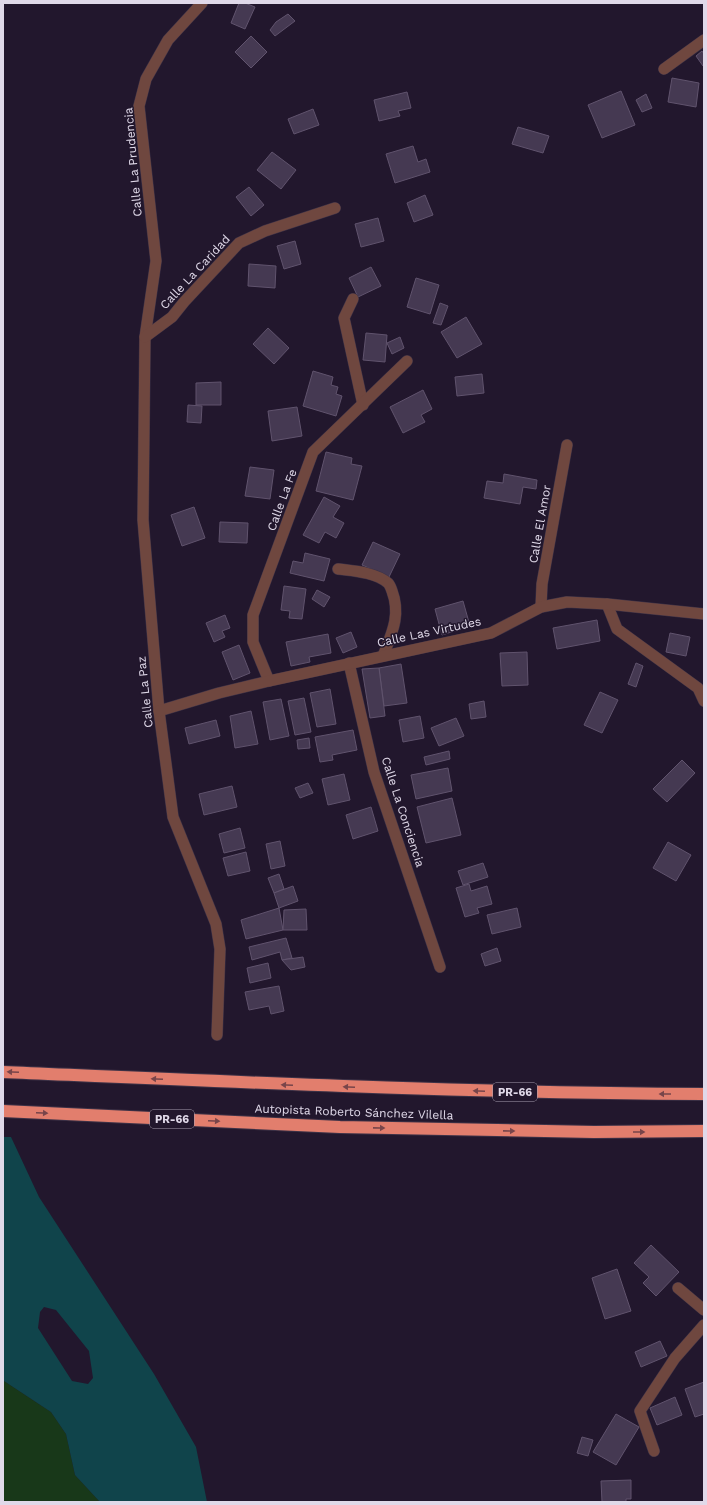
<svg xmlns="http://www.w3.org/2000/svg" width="707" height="1505" viewBox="0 0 707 1505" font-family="'Work Sans',sans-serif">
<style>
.green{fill:#183819}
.water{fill:#10444b;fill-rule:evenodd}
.building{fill:#453952;stroke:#60536d}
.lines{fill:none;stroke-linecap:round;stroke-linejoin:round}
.street-casing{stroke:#3d3247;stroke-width:12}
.highway-casing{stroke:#3d3247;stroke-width:14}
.street{stroke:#6f473f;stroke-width:11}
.highway{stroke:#e27e6d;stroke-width:12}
.oneway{fill:#78454a}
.labels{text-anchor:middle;stroke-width:3;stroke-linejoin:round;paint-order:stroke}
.shield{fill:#22172d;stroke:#a79fb1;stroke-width:1}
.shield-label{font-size:11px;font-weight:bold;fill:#e0d9e9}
.street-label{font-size:12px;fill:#e0d9e9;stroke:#22172d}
</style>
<rect width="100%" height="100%" fill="#22172d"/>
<polygon class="green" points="3,1379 4,1381 51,1412 66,1434 75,1475 100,1502 3,1502"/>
<path class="water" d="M3,1137H11L39,1197L154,1374L196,1447L207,1502H100L75,1475L66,1434L51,1412L4,1381ZM44,1307L56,1310L89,1351L93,1378L88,1384L72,1381L38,1328L40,1312Z"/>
<g class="building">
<polygon points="239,3 245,3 255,7 245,29 231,23"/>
<polygon points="288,14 295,21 275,36 270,30 276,22"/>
<polygon points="251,36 267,52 251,68 235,52"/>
<polygon points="702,51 704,54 704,65 703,66 696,56"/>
<polygon points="672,78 699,83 696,107 668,102"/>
<polygon points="621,91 635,125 602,138 588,105"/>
<polygon points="407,92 411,108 398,111 400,116 379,121 374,100"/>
<polygon points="646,94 652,108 642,112 636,100"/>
<polygon points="313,109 319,125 294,134 288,119"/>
<polygon points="518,127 549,136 543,153 512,144"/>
<polygon points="413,146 418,162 426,159 430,172 395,183 386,154"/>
<polygon points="272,152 296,170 281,189 257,170"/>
<polygon points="249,187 264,205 251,216 236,197"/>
<polygon points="425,195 433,215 414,222 407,203"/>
<polygon points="378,218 384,241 361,247 355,224"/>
<polygon points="295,241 301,264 284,269 277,246"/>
<polygon points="249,264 276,266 275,288 248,286"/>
<polygon points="371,267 381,286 358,297 349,278"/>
<polygon points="416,278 439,285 430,314 407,307"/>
<polygon points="440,303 448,306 441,325 433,323"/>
<polygon points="466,317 482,344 457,358 441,332"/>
<polygon points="268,328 289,348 274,364 253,344"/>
<polygon points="366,333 387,335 385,362 363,360"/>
<polygon points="400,337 404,348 392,354 387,343"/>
<polygon points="313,371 333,377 331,385 338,387 336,394 342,396 336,416 303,406"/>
<polygon points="482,374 484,393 457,396 455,377"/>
<polygon points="221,382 221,405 196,405 196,383"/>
<polygon points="423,390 432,409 421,415 425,422 403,433 390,407"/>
<polygon points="188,405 202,406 201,423 187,422"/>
<polygon points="297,407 302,436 272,441 268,411"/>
<polygon points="326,452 352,458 351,464 362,466 353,500 316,491"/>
<polygon points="250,467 274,470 270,499 245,496"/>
<polygon points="504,474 537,480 536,489 523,487 520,504 484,498 487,481 503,483"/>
<polygon points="324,497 340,506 333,517 344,523 336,538 325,532 319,543 303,535"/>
<polygon points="194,507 205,538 182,546 171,515"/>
<polygon points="220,522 248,523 247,543 219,542"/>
<polygon points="373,542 400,554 389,577 362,565"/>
<polygon points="305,553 330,559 324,581 290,573 293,561 303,563"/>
<polygon points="284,586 306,589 302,619 289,618 290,611 281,610"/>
<polygon points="317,590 330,597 324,607 312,599"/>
<polygon points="463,601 470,626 442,635 435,609"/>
<polygon points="225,615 230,628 222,631 225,637 214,642 206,623"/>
<polygon points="597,620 600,641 557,649 553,628"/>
<polygon points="351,632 357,647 343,653 336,638"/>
<polygon points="670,633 690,637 686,656 666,652"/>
<polygon points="328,634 331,653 309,657 310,662 291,666 286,642"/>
<polygon points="239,645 250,673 233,680 222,652"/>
<polygon points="527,652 528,685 502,686 500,653"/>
<polygon points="636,663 643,666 636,687 628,684"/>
<polygon points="401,664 407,703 384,706 379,668"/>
<polygon points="379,668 385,716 370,718 362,669"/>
<polygon points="330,689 336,724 317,727 310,693"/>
<polygon points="600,692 618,700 602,733 584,725"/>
<polygon points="304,698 311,732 295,735 288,701"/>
<polygon points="281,699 289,736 270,740 263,702"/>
<polygon points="484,701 486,717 471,719 469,704"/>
<polygon points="251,711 258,744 235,748 230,716"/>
<polygon points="420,716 424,738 403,742 399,720"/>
<polygon points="456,718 464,736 439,746 431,728"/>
<polygon points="216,720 220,736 189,744 185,728"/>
<polygon points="353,730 357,750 332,755 333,760 320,762 315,737"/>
<polygon points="309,738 310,748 298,749 297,740"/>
<polygon points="449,751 450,759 426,765 424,757"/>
<polygon points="682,760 695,773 667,802 653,789"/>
<polygon points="448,768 452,791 416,799 411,775"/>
<polygon points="344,774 350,800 328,805 322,779"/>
<polygon points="308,783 313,793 300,798 295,788"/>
<polygon points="232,786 237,807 204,815 199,794"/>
<polygon points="452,798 461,835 426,843 417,807"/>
<polygon points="371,807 378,831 353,839 346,815"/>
<polygon points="240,828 245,848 224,853 219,834"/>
<polygon points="280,841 285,866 271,869 266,844"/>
<polygon points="668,842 691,855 676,881 653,868"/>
<polygon points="246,852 250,871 228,876 223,858"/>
<polygon points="483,863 488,877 463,885 458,871"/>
<polygon points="279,874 284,889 274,893 268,878"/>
<polygon points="469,884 471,891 487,886 492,904 477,908 479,913 465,917 456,888"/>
<polygon points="293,886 298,901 279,908 274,893"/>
<polygon points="279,908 283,930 246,939 241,920"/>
<polygon points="517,908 521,927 492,934 487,915"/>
<polygon points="306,909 307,930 283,930 284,910"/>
<polygon points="286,938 292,958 282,960 280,952 252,960 249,947"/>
<polygon points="497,948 501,961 485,966 481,954"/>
<polygon points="303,957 305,967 291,970 282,960"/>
<polygon points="268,963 271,978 250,983 247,968"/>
<polygon points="279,986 284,1011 271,1014 269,1006 249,1010 245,992"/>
<polygon points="651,1245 679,1272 656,1296 643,1283 649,1277 634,1263"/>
<polygon points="617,1269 631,1311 605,1319 592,1278"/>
<polygon points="660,1341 667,1356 641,1367 635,1352"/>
<polygon points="704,1382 704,1414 695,1417 685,1389"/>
<polygon points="675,1397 682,1415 657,1425 650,1408"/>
<polygon points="616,1414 639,1427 616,1465 593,1452"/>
<polygon points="582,1437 593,1440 588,1456 577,1453"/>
<polygon points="631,1480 631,1499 626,1499 626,1502 602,1502 601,1481"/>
</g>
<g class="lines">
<g class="street-casing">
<g id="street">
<polyline points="202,3 168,40 146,79 139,106 156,261 145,337 143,520 159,711 173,817 216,924 220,949 217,1035"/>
<polyline points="664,69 704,40"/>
<polyline points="353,299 344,318 363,405"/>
<polyline points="145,337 172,317 184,302 239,243 265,231 335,208"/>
<path d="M338,569C353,571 375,572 388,583C390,585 391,588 392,591C401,615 392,633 383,656"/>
<polyline points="607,604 617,629 698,688 704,701"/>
<polyline points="541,607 542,584 567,445"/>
<polyline points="349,663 374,772 440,967"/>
<polyline points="269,681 253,642 253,615 313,452 407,361"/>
<polyline points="159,711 219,693 269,681 491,633 541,607 567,602 607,604 704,614"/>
<polyline points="678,1288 704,1310"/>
<polyline points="654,1451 640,1411 675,1358 704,1325"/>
</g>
</g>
<g class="highway-casing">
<g id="highway">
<path d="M3,1072C237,1082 470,1093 704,1094"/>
<polyline points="3,1111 340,1127 594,1132 704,1131"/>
</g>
</g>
<use href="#street" class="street"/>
<use href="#highway" class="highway"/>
</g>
<defs><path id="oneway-solid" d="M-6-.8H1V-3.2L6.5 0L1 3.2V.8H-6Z"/></defs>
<g class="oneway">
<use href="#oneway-solid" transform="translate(13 1072) rotate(-177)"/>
<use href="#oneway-solid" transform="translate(157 1079) rotate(-177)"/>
<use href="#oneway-solid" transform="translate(287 1085) rotate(-177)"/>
<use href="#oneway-solid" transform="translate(349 1087) rotate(-178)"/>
<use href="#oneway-solid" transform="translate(479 1091) rotate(-178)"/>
<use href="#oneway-solid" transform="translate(665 1094) rotate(-180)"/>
<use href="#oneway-solid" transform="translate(42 1113) rotate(2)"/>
<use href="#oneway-solid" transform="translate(214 1121) rotate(3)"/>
<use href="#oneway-solid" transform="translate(379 1128) rotate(1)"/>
<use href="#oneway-solid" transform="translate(509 1131) rotate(1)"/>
<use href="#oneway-solid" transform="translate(639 1132)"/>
</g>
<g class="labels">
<g class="shield">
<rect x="493" y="1083" width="44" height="18" rx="3"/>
<rect x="150" y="1110" width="44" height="18" rx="3"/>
</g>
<g class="shield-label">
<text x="515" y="1096">PR-66</text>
<text x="172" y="1123">PR-66</text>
</g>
<g class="street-label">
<text transform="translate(133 162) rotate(-95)" y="4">Calle La Prudencia</text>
<text transform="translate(195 272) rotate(-47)" y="4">Calle La Caridad</text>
<text transform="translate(282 500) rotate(-70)" y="4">Calle La Fe</text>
<text transform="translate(540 524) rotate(-80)" y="4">Calle El Amor</text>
<text transform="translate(429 632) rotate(-12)" y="4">Calle Las Virtudes</text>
<text transform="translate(145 692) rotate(-96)" y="4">Calle La Paz</text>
<text transform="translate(403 812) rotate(72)" y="4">Calle La Conciencia</text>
<text transform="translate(354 1112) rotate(2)" y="4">Autopista Roberto Sánchez Vilella</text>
</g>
</g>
<rect width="707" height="1505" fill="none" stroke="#e0d9e9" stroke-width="8"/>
</svg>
